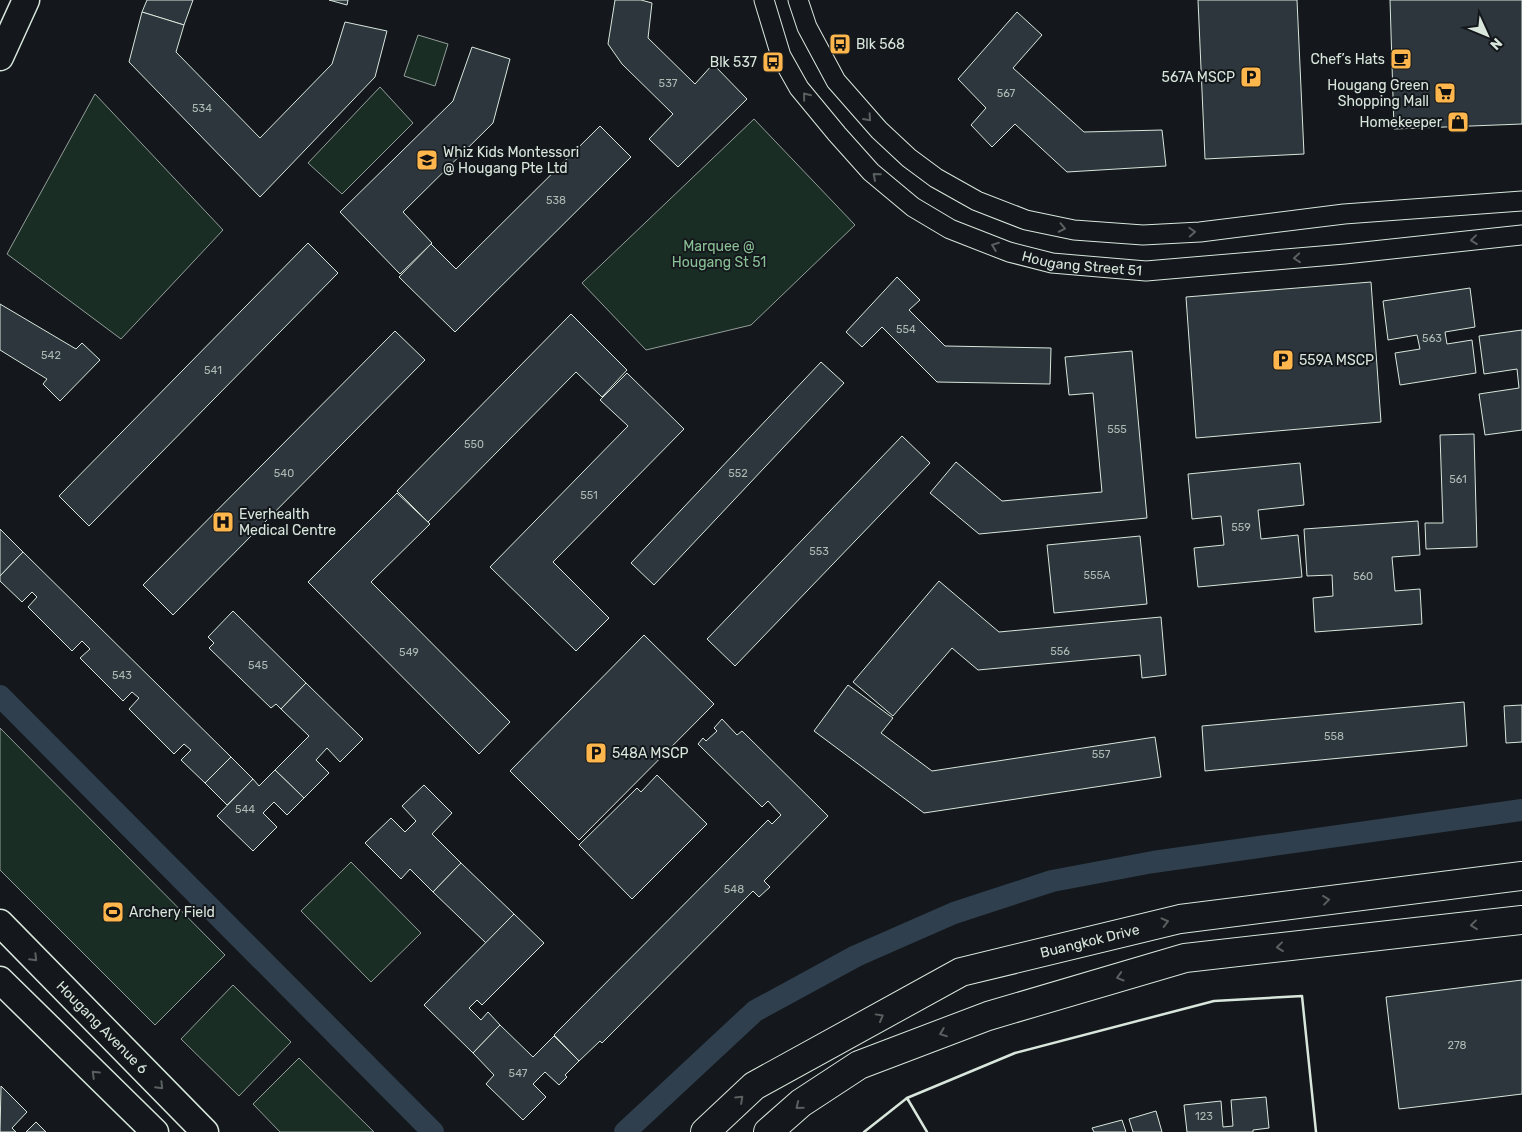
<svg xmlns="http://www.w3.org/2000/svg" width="1522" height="1132" viewBox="0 0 1522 1132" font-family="Rubik,sans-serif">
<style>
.green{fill:#1a2d24;stroke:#939e99}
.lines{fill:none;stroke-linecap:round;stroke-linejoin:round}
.canal{stroke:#2f3f4d;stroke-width:22}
.building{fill:#2c363c;stroke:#d8e6dc}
.street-casing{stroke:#d8e6dc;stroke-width:21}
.secondary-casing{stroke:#d8e6dc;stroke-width:29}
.primary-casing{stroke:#d8e6dc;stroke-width:30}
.street{stroke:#14181c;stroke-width:19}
.secondary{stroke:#14181c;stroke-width:26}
.primary{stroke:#14181c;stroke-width:28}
.wall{stroke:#d8e6dc;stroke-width:2.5}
.oneway{stroke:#59605f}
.labels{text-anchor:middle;stroke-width:4;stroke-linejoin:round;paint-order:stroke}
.number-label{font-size:11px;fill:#adbab4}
.poi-label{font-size:14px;fill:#d8e6dc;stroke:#14181c;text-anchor:start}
.park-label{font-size:14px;fill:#8ac095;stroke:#14181c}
.street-label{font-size:14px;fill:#d8e6dc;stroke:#14181c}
</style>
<rect width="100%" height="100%" fill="#14181c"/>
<g class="green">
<polygon points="418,35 448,44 435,86 404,76"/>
<polygon points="380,87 413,123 342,194 308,163"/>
<polygon points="95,94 223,230 121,339 7,254"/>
<polygon points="754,119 855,225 751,325 646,350 582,283"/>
<polygon points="0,728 225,955 155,1025 0,870"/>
<polygon points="351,862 421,933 371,982 301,911"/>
<polygon points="233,985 291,1042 239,1096 181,1039"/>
<polygon points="299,1058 374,1132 280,1132 253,1104"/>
</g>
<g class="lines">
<g class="canal">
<polyline points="0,696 433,1132"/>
<polyline points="625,1132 755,1011 856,956 954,913 1052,881 1153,862 1522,810"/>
</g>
</g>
<g class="building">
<polygon points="147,0 193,0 184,25 142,12"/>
<polygon points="329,0 348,0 347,5"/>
<polygon points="615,0 641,0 652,3 648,38 695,84 713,64 747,99 678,167 649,139 673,114 622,64 608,44"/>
<polygon points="1198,0 1297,0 1304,154 1205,159"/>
<polygon points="1390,0 1522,0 1522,124 1394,129"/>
<polygon points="142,12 184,25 176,52 260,138 332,64 345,22 387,31 375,77 260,197 129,62"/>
<polygon points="1017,12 1042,35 1013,68 1084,132 1162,130 1166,166 1067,172 1015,124 992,147 971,125 986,108 958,79"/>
<polygon points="472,47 510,59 493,123 403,212 432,243 400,274 340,212 453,101"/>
<polygon points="600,126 631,157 455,332 399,277 431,244 456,269"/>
<polygon points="308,243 338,273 89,526 59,496"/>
<polygon points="897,277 920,300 909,310 945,346 1051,348 1050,384 937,382 882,327 862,347 846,332"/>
<polygon points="1371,282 1381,422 1196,438 1186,297"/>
<polygon points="1470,288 1475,327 1445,332 1447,344 1472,340 1476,373 1400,385 1395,353 1420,349 1417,335 1388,340 1383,301"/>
<polygon points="0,304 76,349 82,343 100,360 60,401 43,384 47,379 0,350"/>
<polygon points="571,314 627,370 602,397 576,372 428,522 397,491"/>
<polygon points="1522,330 1522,430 1485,435 1479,394 1519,388 1517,369 1484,374 1479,336"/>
<polygon points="395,331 425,360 173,615 143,585"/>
<polygon points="1132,351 1147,518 979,534 930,493 956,462 1002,501 1102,492 1093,393 1069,395 1065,357"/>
<polygon points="821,362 844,383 654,585 631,563"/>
<polygon points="627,373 684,429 553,562 609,618 576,651 490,567 628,426 600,400"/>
<polygon points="1474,434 1477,547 1426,549 1425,523 1443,523 1440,435"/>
<polygon points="902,436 930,463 735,666 707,639"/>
<polygon points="1300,463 1304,505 1258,510 1261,539 1298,535 1302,577 1198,587 1194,548 1224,545 1221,516 1192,519 1188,474"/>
<polygon points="397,493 430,524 371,582 510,722 479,754 308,582"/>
<polygon points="1418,521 1420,555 1392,557 1395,591 1420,589 1422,624 1315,632 1313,598 1333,596 1332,575 1307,576 1304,529"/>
<polygon points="0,529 23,552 0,576"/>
<polygon points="1140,536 1147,604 1054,613 1047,545"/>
<polygon points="23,552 231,757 205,783 181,760 191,750 184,744 174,754 129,709 139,698 132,692 123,701 80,658 90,649 82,641 72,651 28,607 37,597 32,592 22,602 0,581 0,576"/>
<polygon points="939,581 999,632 1161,617 1166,675 1142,678 1140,655 978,670 952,648 893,716 853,682"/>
<polygon points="233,611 306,683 281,709 276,704 271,708 209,648 214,643 208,637"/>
<polygon points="644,635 714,704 579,840 510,771"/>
<polygon points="306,683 363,739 340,762 327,748 316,760 329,773 304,798 275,770 309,736 281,709"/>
<polygon points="848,685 893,718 881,733 932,771 1155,737 1161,777 924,813 814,731"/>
<polygon points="1464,702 1467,746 1205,771 1202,726"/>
<polygon points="1522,705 1522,742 1506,743 1504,706"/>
<polygon points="722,719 737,735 742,731 828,816 764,881 770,887 759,897 753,891 602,1043 600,1041 579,1061 554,1035 768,820 772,824 781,815 768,801 762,807 698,744 703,738 706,741 717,731 714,728"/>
<polygon points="231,757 253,779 227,805 205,783"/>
<polygon points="275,770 304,798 287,815 274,802 263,813 277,827 253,851 217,816 253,779 259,786"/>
<polygon points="657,775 707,824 632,899 579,845 637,788 641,792"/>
<polygon points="424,785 452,813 432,834 461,863 433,892 410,869 401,879 365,843 391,818 405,832 416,821 402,806"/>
<polygon points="461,863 514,914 486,943 433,892"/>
<polygon points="514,914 544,943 482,1005 477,1000 469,1008 481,1020 488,1012 500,1025 473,1053 424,1005"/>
<polygon points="1522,980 1522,1094 1399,1109 1386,997"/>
<polygon points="500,1025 533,1057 554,1036 579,1061 565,1075 567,1077 559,1085 545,1072 533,1084 546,1097 523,1120 486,1084 494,1075 473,1053"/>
<polygon points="1,1086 27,1112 12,1128 16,1132 0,1132"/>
<polygon points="1266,1097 1269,1128 1253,1130 1253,1132 1187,1132 1184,1105 1221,1101 1223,1127 1233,1126 1231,1100"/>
<polygon points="1156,1111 1162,1132 1133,1132 1129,1119"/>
<polygon points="1122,1120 1126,1132 1094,1132 1092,1128"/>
<polygon points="36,1122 46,1132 26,1132"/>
</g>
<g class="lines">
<g class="street-casing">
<g id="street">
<path id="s1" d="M764,0L781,56L799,88L837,134L871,172L913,207L950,229L1009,252L1052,263L1146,271L1345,254L1522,235"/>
<polyline points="798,0 807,27 836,81 879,130 909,158 936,178 977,201 1026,220 1074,230 1143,235 1200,232 1344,214 1522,201"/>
</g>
</g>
<g class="secondary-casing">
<g id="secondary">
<polyline points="0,57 26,0"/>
<path id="s2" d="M0,923L205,1132"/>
<polyline points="0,980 155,1132"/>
</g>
</g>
<g class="primary-casing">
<g id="primary">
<path id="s3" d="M705,1132L754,1086L961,972L1180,919L1522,876"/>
<polyline points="768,1132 801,1103 859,1065 988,1016 1185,958 1522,920"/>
</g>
</g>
<use href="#street" class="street"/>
<use href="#secondary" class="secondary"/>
<use href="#primary" class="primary"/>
<g class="wall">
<polyline points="864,1132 907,1098 908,1100"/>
<polyline points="927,1132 907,1098 1015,1053 1214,1001 1302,996 1316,1132"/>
</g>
</g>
<defs><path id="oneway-chevron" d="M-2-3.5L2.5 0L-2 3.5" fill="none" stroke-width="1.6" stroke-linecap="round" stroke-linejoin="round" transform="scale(1.25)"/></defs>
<g class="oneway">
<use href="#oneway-chevron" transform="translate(806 96) rotate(-129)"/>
<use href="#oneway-chevron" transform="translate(868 118) rotate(48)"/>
<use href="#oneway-chevron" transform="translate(876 176) rotate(-139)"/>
<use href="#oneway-chevron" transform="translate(1062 228) rotate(12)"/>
<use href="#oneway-chevron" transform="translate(1192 232) rotate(-3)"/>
<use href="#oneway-chevron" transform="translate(1474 240) rotate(174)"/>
<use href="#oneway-chevron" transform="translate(995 246) rotate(-159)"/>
<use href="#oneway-chevron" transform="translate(1297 258) rotate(175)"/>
<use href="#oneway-chevron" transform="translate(1326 900) rotate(-7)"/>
<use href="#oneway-chevron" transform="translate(1165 922) rotate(-14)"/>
<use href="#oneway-chevron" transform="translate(1474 925) rotate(174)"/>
<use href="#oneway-chevron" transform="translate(1280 947) rotate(174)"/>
<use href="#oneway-chevron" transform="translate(34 958) rotate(45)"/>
<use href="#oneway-chevron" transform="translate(1120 977) rotate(164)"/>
<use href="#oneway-chevron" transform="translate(880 1017) rotate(-29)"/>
<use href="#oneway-chevron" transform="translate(943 1033) rotate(159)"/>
<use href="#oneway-chevron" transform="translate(95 1074) rotate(-136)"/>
<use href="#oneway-chevron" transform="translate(160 1086) rotate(45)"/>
<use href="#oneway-chevron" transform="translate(740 1099) rotate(-43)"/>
<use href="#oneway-chevron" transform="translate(799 1106) rotate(141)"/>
</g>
<defs>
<g id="bus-square" transform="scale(1.125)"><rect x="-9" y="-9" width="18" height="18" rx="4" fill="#ffb74d" stroke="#14181c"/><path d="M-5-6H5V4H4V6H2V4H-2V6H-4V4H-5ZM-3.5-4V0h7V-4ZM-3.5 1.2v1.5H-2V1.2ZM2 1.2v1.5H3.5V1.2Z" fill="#111"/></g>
<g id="cafe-square" transform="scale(1.125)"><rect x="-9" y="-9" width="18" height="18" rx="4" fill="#ffb74d" stroke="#14181c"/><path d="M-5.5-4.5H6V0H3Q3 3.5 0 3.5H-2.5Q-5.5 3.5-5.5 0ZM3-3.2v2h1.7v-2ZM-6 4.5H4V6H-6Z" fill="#111"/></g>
<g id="parking-square" transform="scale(1.125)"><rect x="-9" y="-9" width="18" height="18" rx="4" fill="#ffb74d" stroke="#14181c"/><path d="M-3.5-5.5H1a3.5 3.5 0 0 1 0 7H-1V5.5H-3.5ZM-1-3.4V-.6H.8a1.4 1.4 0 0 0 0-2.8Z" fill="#111"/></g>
<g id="supermarket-square" transform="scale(1.125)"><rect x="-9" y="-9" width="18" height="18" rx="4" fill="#ffb74d" stroke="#14181c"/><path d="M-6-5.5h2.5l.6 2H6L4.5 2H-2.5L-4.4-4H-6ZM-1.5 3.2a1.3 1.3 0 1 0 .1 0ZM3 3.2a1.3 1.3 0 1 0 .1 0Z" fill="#111"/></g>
<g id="shop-square" transform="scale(1.125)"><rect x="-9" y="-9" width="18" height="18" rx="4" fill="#ffb74d" stroke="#14181c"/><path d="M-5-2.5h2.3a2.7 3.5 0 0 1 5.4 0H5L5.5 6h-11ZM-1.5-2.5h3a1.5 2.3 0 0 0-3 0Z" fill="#111"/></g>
<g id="school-square" transform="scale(1.125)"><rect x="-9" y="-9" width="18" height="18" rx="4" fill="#ffb74d" stroke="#14181c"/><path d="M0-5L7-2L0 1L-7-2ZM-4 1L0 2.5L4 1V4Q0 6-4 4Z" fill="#111"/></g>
<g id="hospital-square" transform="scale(1.125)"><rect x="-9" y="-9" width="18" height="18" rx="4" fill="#ffb74d" stroke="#14181c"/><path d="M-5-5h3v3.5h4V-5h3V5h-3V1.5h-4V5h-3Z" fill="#111"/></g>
<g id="stadium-square" transform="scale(1.125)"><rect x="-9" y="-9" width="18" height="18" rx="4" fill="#ffb74d" stroke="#14181c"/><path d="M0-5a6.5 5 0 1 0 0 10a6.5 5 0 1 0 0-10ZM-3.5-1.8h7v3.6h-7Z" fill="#111"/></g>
</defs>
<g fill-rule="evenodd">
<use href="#bus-square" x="840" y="44"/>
<use href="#cafe-square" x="1401" y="59"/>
<use href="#bus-square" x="773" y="62"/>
<use href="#parking-square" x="1251" y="77"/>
<use href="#supermarket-square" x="1445" y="93"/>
<use href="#shop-square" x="1458" y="122"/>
<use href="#school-square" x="427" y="160"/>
<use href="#parking-square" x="1283" y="360"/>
<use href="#hospital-square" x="223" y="522"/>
<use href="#parking-square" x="596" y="753"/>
<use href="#stadium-square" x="113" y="912"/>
</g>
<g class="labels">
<g class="number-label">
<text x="668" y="87">537</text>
<text x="1006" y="97">567</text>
<text x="202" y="112">534</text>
<text x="556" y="204">538</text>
<text x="906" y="333">554</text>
<text x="1432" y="342">563</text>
<text x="51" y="359">542</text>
<text x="213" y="374">541</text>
<text x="1117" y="433">555</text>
<text x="474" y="448">550</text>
<text x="284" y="477">540</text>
<text x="738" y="477">552</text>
<text x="1458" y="483">561</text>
<text x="589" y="499">551</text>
<text x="1241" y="531">559</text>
<text x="819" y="555">553</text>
<text x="1097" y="579">555A</text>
<text x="1363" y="580">560</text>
<text x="1060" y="655">556</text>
<text x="409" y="656">549</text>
<text x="258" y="669">545</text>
<text x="122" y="679">543</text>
<text x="1334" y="740">558</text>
<text x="1101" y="758">557</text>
<text x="245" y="813">544</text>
<text x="734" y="893">548</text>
<text x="1457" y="1049">278</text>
<text x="518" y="1077">547</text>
<text x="1204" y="1120">123</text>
</g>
<g class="poi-label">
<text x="856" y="49">Blk 568</text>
<text x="1385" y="64" text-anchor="end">Chef’s Hats</text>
<text x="757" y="67" text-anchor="end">Blk 537</text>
<text x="1235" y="82" text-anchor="end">567A MSCP</text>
<text x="1429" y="90" text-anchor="end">Hougang Green<tspan x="1429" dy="16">Shopping Mall</tspan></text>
<text x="1442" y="127" text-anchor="end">Homekeeper</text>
<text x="443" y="157">Whiz Kids Montessori<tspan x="443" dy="16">@ Hougang Pte Ltd</tspan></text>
<text x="1299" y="365">559A MSCP</text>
<text x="239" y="519">Everhealth<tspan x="239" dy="16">Medical Centre</tspan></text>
<text x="612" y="758">548A MSCP</text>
<text x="129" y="917">Archery Field</text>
</g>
<g class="park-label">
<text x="719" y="251">Marquee @<tspan x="719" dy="16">Hougang St 51</tspan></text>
</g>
<g class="street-label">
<text dy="5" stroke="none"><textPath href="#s1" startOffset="441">Hougang Street 51</textPath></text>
<text dy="5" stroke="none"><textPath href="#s3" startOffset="436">Buangkok Drive</textPath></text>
<text dy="5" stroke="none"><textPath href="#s2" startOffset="146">Hougang Avenue 6</textPath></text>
</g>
</g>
<g transform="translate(1487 35) rotate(134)" stroke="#14181c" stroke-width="4" paint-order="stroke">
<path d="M0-4L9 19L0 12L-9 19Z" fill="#d8e6dc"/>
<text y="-8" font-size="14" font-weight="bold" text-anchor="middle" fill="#d8e6dc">N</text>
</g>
</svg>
